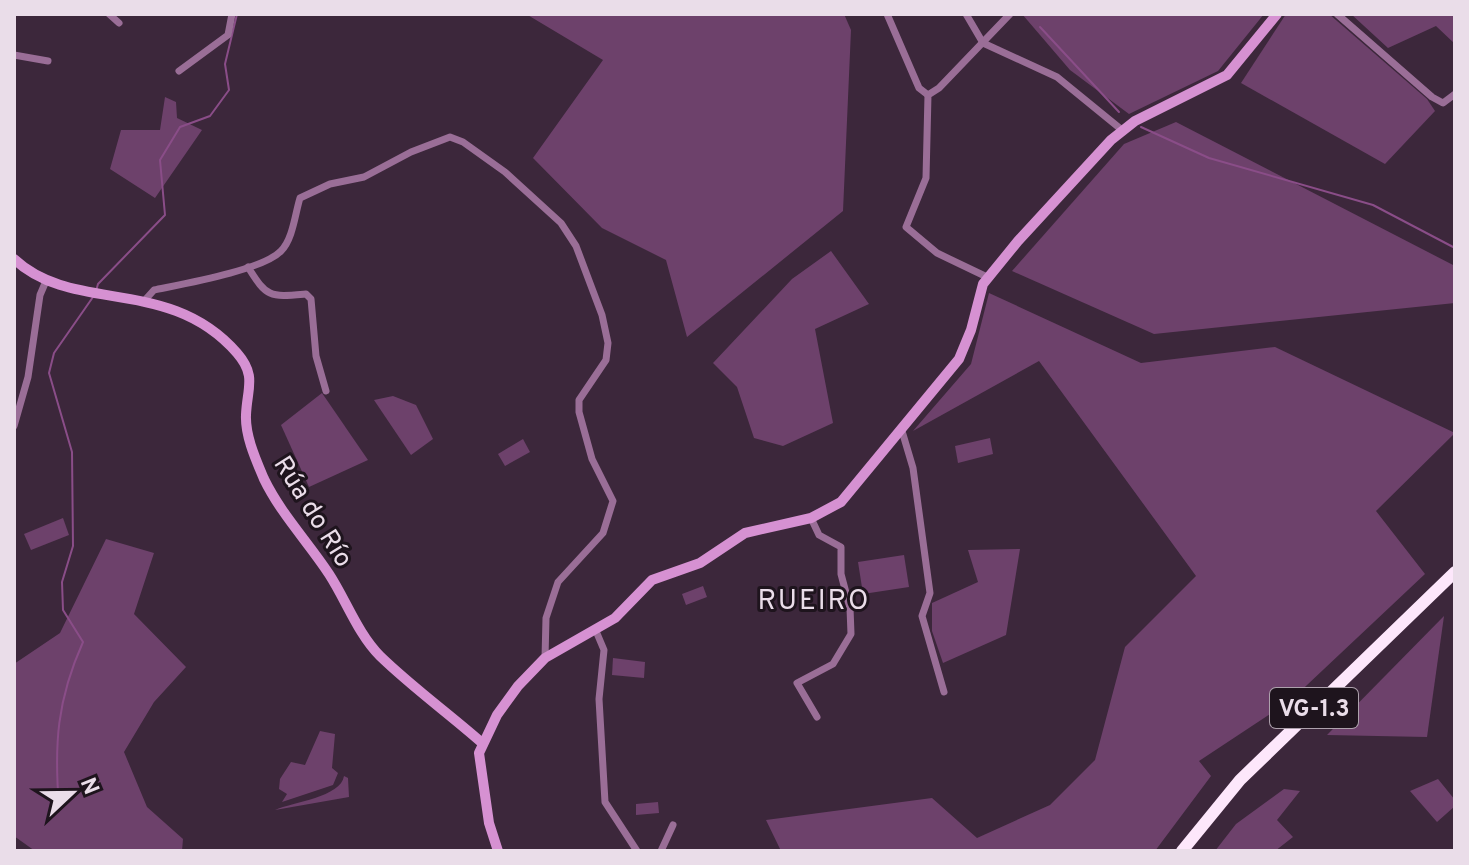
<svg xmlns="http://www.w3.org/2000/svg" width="1469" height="865" viewBox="0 0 1469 865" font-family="Overpass,sans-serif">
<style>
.green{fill:#6d416b}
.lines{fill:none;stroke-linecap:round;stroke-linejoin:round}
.stream{stroke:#8a4d88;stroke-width:2}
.street{stroke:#9a6e97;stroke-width:7}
.secondary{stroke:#d691d2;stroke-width:10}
.highway{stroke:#fde7fb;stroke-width:12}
.labels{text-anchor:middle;stroke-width:6;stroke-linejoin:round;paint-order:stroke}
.shield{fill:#1e141d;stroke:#ada1ac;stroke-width:2}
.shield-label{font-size:24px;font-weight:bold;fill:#eadde9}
.street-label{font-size:26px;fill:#eadde9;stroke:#1e141d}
.neighbourhood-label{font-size:28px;letter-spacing:2px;fill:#eadde9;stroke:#1e141d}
</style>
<rect width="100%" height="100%" fill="#3c273b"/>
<g class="green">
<polygon points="526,14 844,14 851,30 843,211 687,337 666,260 602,228 533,158 603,60"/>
<polygon points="1022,14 1264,14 1218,71 1129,114 1070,70"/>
<polygon points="1286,14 1329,14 1427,99 1435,111 1385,164 1241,83"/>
<polygon points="1351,14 1455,14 1455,44 1436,26 1388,48"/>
<polygon points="165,97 176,102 177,118 202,130 155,198 110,169 121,130 160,130"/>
<polygon points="1176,122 1455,266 1455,303 1154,334 1012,271 1124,144"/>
<polygon points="831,251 869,304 815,329 833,423 783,446 754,438 737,387 713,363 792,279"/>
<polygon points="989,293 1141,363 1275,347 1455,433 1376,511 1425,574 1290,701 1199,761 1211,776 1155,851 781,851 766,820 932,798 977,838 1050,805 1095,760 1125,647 1196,576 1039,361 913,431 971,364"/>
<polygon points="322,393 368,460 309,487 281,425"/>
<polygon points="393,396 416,405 433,439 411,455 374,400"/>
<polygon points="990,438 993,454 958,463 955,446"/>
<polygon points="523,439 530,452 505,466 498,454"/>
<polygon points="63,518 69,535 31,550 24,534"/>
<polygon points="106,539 154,553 134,614 186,667 154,702 124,752 147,807 183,839 182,851 35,851 14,836 14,664 60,633"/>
<polygon points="1020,549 1006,635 943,663 932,631 932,603 978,582 968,550"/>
<polygon points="904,555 909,587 863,594 858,562"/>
<polygon points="703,586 707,597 686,605 682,594"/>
<polygon points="1444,616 1427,737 1327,735"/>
<polygon points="613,658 645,662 644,678 612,675"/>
<polygon points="320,731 335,734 332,768 338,773 333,785 282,802 287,794 279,789 280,779 291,762 305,765"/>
<path d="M344,776L348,778L349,797L275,810C293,802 341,797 344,776Z"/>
<polygon points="1438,779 1455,800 1455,806 1437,822 1410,791"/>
<polygon points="1284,789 1300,791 1277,820 1293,837 1275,851 1215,851 1236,824"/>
<polygon points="658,802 659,813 636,815 636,804"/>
</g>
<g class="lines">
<g class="stream">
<polyline points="1040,27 1119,112"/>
<polyline points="1141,127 1209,158 1373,205 1455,248"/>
<polyline points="96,291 98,284 165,215 160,160 180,127 210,116 229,90 225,64 237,14"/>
<path d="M59,807C54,744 57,700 83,642L63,610L62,582L73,546L72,452L49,373L54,353L93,297"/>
</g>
<g class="street">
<polyline points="109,14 119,23"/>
<polyline points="887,14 919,88 928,95"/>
<polyline points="966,14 983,43 1057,77 1122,130"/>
<polyline points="1337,14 1432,97 1443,103 1455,94"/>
<polyline points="14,55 48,61"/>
<polyline points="179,71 228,35 232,14"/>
<path d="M248,267C267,298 270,297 306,294L311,299L316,356L326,391"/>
<polyline points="987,277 937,253 906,227 926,178 928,95 939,88 1010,14"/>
<path d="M145,300L154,290C183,284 263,270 281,251C293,239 295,214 300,198L330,184L364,177L411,152L450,137L463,142L505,172L561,223L576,246L602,315L608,343L606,360L579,400V412L592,459L613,501L603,533L558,582L546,618L545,658"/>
<polyline points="14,426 28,377 40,295 46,281"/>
<polyline points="902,431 913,468 930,593 922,616 944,692"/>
<polyline points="811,518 819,535 841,547 841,574 850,608 851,634 833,664 797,683 817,717"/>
<polyline points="596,631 604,650 599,699 605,802 637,851"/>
<polyline points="661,851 673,825"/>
</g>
<g class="secondary">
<path d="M14,259C74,315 169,275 237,353C257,376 247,388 246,415C245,436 256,460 264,479C281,514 308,542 329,574C346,600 358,634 380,656C412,687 448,713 481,742"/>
<polyline points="498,851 489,823 479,753 497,715 518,686 545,658 615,618 652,580 700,563 745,533 811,518 841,502 959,359 971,330 983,284 1018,241 1111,140 1135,121 1227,75 1277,14"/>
</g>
<polyline class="highway" points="1182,851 1240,780 1455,572"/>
</g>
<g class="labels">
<rect class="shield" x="1270" y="688" width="88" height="40" rx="6"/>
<g class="shield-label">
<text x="1314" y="716">VG-1.3</text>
</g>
<g class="street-label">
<text transform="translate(314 511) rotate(58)" y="9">Rúa do Río</text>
</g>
<g class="neighbourhood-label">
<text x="814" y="609">RUEIRO</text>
</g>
</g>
<rect width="1469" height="865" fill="none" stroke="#eadde9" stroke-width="32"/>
<g transform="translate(72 793) rotate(68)" stroke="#1e141d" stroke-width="6" paint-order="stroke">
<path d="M0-6L14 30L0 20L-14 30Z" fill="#eadde9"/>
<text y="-12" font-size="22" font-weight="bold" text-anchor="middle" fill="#eadde9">N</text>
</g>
</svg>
